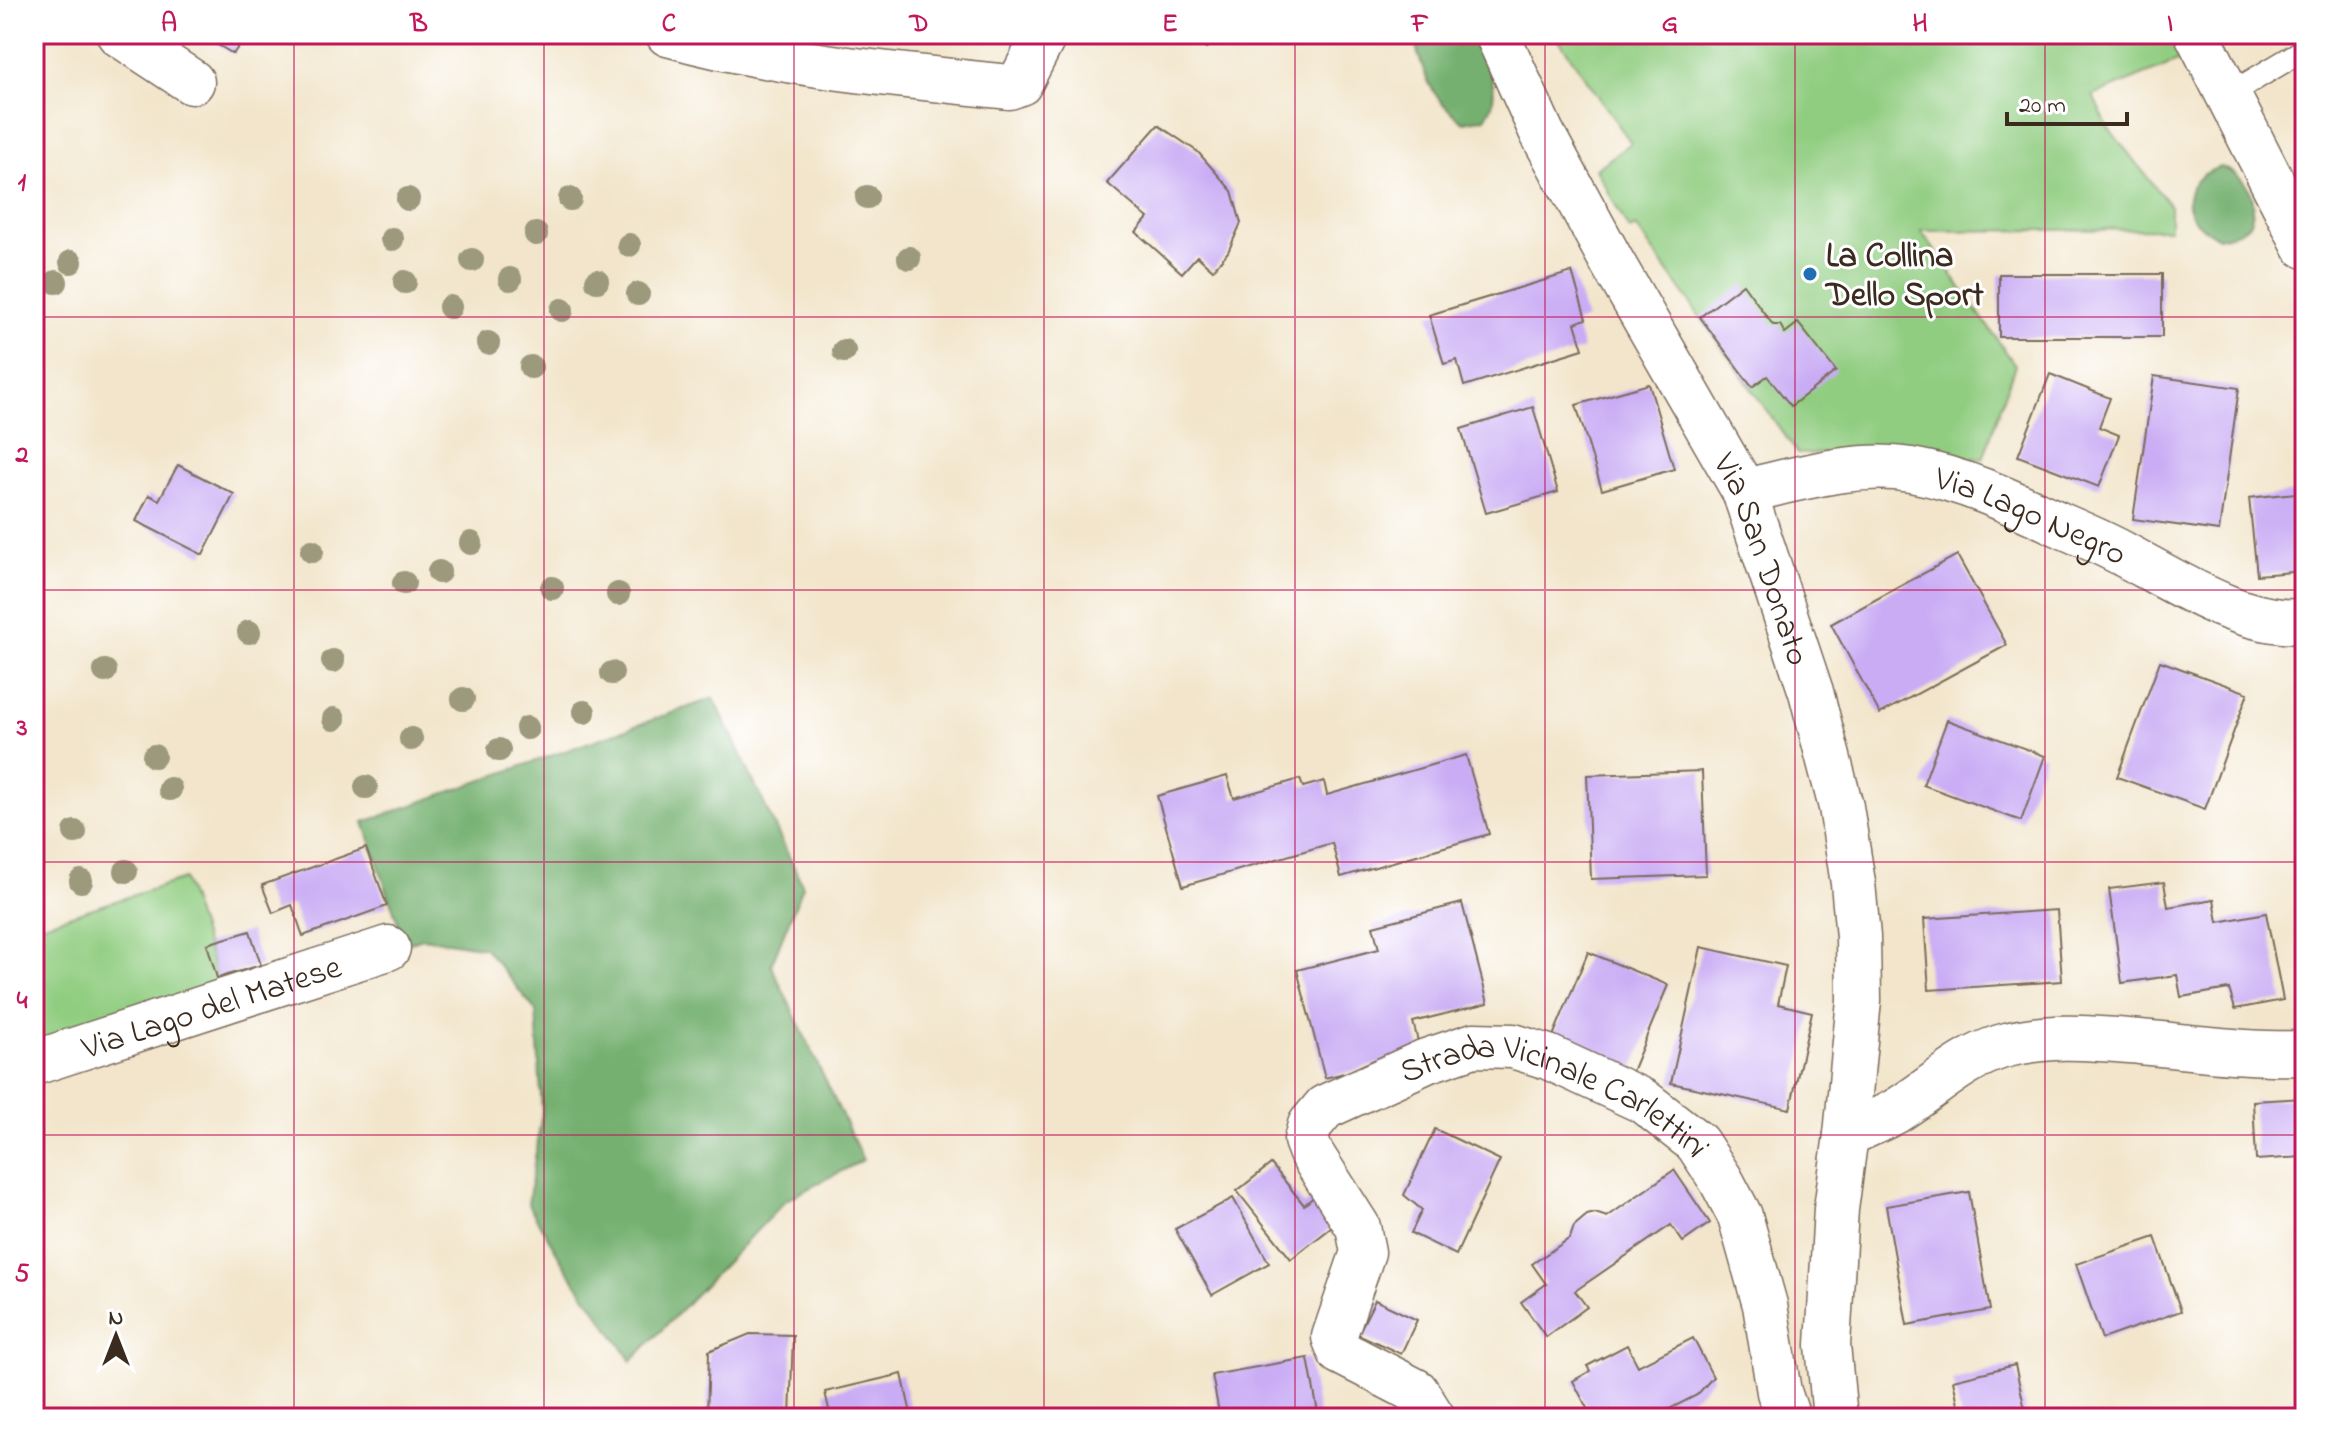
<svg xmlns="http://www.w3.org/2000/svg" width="2339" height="1452" viewBox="0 0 2339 1452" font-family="'Indie Flower',sans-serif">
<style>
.green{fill:#91cd81;stroke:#667c50;stroke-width:2}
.forest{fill:#74b06f;stroke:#586d46;stroke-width:2}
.building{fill:#c9acf4}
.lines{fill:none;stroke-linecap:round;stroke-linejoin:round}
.service-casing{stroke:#7b6b5b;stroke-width:25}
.minor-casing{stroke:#7b6b5b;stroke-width:47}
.tertiary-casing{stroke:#7b6b5b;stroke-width:47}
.service{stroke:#fff;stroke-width:22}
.minor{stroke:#fff;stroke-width:44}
.tertiary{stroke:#fff;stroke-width:44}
.tree{fill:#9c997c}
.grid{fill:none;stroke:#c2185b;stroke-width:2;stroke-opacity:0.55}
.poi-dot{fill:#1f6fb2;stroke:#fff;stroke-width:3}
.labels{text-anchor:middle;stroke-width:6;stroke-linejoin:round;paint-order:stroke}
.poi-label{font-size:34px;font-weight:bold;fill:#3b2a1e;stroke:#fff;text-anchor:start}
.street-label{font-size:34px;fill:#3b2a1e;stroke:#fff}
.neatline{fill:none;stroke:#c2185b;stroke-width:3}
.grid-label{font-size:26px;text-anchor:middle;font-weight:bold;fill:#c2185b}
</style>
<rect width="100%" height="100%" fill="#fff"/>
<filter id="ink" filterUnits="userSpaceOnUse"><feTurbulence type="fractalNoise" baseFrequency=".0125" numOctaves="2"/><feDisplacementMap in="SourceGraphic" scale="16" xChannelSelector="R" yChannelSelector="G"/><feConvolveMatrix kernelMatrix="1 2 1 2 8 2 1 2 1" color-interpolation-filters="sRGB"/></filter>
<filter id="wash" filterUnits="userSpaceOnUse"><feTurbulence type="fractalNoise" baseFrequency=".006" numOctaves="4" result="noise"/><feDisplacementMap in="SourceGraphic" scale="32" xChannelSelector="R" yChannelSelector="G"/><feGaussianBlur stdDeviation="1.8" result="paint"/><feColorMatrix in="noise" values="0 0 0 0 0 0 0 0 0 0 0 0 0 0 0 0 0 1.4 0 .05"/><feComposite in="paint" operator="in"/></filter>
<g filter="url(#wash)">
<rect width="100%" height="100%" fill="#f2e5cb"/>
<g class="green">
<polygon points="1555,34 2173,34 2185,58 2093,96 2108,127 2170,206 2170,229 1921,231 2015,365 1983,459 1911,451 1798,454 1636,227 1629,230 1596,169 1631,143"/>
<polygon points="184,879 223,995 46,1052 34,1016 34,927"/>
</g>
<g class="forest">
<path d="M1415,34H1468C1481,51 1497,76 1493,100C1493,106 1488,113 1485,118L1464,122C1439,104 1429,89 1420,59C1417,50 1414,44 1415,34Z"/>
<path d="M2221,167C2241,175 2258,191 2252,215C2251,222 2249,226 2242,230C2236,234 2226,235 2218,237C2213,234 2206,231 2202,227C2174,204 2191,175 2221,167Z"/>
<polygon points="714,698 803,886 771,965 863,1160 786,1200 632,1361 566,1268 528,1204 542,1112 536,1011 485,948 423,938 405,944 364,822"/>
</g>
<g id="blocks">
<g class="building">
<polygon points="200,34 248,34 233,54"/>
<polygon points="1198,34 1230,34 1206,48"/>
<polygon points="1158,125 1198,152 1232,191 1241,223 1228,252 1213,270 1197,256 1182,273 1136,232 1148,218 1107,183"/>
<polygon points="1572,272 1586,319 1575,323 1583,349 1464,386 1457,360 1444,364 1429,315"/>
<rect x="1999" y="274" width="163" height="63"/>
<polygon points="1743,284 1773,325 1780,325 1785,333 1798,323 1836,371 1791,406 1767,376 1752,387 1700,317"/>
<polygon points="2050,374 2110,398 2099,427 2119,435 2099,487 2018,456"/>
<polygon points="2154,376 2239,388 2219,531 2133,519"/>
<polygon points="1649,384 1674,469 1602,490 1576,405"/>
<polygon points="1533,407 1558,492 1486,513 1461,429"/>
<polygon points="178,465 234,494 203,555 136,521 149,495 159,500"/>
<polygon points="2305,492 2305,571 2257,575 2249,498"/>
<polygon points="1957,555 2007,645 1880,714 1831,624"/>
<polygon points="2160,661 2248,693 2205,809 2117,777"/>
<polygon points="1947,720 2045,756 2021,821 1923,785"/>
<polygon points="1466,755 1489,834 1341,877 1332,843 1183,886 1157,796 1227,776 1234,798 1300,779 1303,787 1324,781 1327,795"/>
<polygon points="1702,771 1706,875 1591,879 1587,775"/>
<polygon points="366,848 387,906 303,936 292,905 273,913 262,885"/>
<polygon points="2164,882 2168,907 2214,899 2218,922 2266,913 2283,1000 2235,1009 2229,989 2181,997 2177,975 2122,983 2109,889"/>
<polygon points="1462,903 1488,1003 1413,1022 1421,1053 1325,1078 1297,970 1379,949 1373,926"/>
<polygon points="2057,910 2062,981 1929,990 1924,919"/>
<polygon points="250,931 261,965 217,978 207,944"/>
<polygon points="1701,947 1786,966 1778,1004 1812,1012 1790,1109 1671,1083"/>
<polygon points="1588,952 1668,985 1631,1074 1551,1041"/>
<polygon points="2305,1098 2305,1174 2303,1174 2302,1157 2256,1160 2253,1101"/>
<polygon points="1435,1129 1500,1160 1456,1255 1411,1233 1422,1210 1404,1195"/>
<polygon points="1271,1164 1304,1205 1315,1196 1336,1224 1291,1259 1237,1191"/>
<polygon points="1674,1170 1710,1223 1683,1242 1671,1225 1575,1291 1587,1307 1546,1337 1521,1302 1546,1284 1532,1264 1570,1238 1574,1226 1587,1215 1595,1213 1607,1217"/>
<polygon points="1969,1192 1990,1310 1907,1325 1886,1206"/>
<polygon points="1233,1198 1269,1263 1212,1295 1175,1229"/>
<polygon points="2155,1237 2181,1311 2102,1339 2076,1264"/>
<polygon points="1375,1300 1417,1320 1401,1354 1358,1334"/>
<polygon points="750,1334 793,1335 790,1418 707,1418 709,1351"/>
<polygon points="1693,1338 1713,1377 1697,1395 1652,1418 1592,1418 1573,1381 1590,1371 1587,1366 1627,1345 1638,1366"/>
<polygon points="1308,1358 1319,1418 1220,1418 1212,1375"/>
<polygon points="2015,1365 2027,1418 1961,1418 1953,1380"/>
<polygon points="902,1374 912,1418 831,1418 825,1392"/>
</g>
</g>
</g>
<g filter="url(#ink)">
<use href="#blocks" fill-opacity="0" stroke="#7b6b5b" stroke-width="2"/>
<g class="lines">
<g class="service-casing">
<polyline id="service" points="2228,95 2305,49"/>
</g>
<g class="minor-casing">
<g id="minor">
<polyline points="119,34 192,82"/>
<path d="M668,34C779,65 894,75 1009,87L1020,83L1045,34"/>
<polyline points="2197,34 2305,246"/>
<path id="s1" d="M1744,491C1799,479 1855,461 1911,470C1963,479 2012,502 2059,524C2081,534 2104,543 2125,555C2178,583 2244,627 2305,621"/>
<path id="s2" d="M34,1063L388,948"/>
<path d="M1846,1135C1862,1127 1880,1120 1896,1111C1931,1090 1960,1060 2000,1047C2046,1033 2093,1038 2140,1042C2195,1047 2250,1055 2305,1053"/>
<path id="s3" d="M1433,1418L1416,1391L1340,1352L1334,1337L1363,1252L1358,1227L1311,1153L1306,1140L1310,1125L1325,1107L1426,1061L1474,1045L1513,1046L1548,1057L1643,1101L1697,1143L1721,1180L1740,1216L1765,1305L1779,1392L1788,1418"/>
</g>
</g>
<g class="tertiary-casing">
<g id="tertiary">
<path id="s4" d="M1497,34L1542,133L1612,262L1744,491L1811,692L1841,807L1853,883L1858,937L1859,1000L1846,1135L1836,1209L1828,1345L1835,1418"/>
</g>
</g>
<use href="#service" class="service"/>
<use href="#minor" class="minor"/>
<use href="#tertiary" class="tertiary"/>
</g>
<g class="tree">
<circle cx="867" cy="197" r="12"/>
<circle cx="408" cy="199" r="12"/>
<circle cx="570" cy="199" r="12"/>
<circle cx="536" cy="234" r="12"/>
<circle cx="392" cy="239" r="12"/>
<circle cx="629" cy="245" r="12"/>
<circle cx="909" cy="258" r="12"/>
<circle cx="472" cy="260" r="12"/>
<circle cx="71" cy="262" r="12"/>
<circle cx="510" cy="279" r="12"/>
<circle cx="597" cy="281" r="12"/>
<circle cx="56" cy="282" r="12"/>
<circle cx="405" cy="282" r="12"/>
<circle cx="638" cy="294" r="12"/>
<circle cx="450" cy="307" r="12"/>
<circle cx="562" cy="310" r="12"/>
<circle cx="488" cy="343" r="12"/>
<circle cx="844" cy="351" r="12"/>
<circle cx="531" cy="367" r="12"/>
<circle cx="471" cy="543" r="12"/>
<circle cx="312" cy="551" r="12"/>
<circle cx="439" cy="572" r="12"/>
<circle cx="404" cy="583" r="12"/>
<circle cx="552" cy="588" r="12"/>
<circle cx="618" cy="594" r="12"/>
<circle cx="249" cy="632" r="12"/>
<circle cx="333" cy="661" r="12"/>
<circle cx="105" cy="671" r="12"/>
<circle cx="612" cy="673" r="12"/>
<circle cx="463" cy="699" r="12"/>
<circle cx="584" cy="712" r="12"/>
<circle cx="334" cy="719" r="12"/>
<circle cx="527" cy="728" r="12"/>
<circle cx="411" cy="739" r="12"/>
<circle cx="499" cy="750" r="12"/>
<circle cx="154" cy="756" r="12"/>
<circle cx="366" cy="787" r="12"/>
<circle cx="170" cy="789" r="12"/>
<circle cx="75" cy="832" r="12"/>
<circle cx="126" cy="871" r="12"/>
<circle cx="81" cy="881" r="12"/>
</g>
</g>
<path class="grid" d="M294,34V1418M544,34V1418M794,34V1418M1044,34V1418M1295,34V1418M1545,34V1418M1795,34V1418M2045,34V1418M34,317H2305M34,590H2305M34,862H2305M34,1135H2305"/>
<circle class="poi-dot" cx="1810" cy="274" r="8"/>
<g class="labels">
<g class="poi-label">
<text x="1826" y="266">La Collina<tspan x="1826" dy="39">Dello Sport</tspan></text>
</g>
<g class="street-label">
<text dy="12" stroke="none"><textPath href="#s1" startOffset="298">Via Lago Negro</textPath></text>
<text dy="12" stroke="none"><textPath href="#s4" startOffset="590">Via San Donato</textPath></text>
<text dy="12" stroke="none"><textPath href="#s2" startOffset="186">Via Lago del Matese</textPath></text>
<text dy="12" stroke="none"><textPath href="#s3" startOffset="642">Strada Vicinale Carlettini</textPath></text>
</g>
</g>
<rect width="2339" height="1452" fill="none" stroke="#fff" stroke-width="88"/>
<g transform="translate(116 1336)" stroke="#ffffff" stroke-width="6" paint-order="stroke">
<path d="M0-6L14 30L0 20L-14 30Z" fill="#3b2a1e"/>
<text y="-12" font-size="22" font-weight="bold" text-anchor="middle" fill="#3b2a1e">N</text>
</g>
<path d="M2007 112v12h120v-12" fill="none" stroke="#3b2a1e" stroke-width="4"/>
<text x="2019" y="112" font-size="24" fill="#3b2a1e" stroke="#ffffff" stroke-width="6" paint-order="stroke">20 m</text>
<rect x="44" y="44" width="2251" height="1364" class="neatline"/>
<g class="grid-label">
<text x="169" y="31">A</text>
<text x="419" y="31">B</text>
<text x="669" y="31">C</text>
<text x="919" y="31">D</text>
<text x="1170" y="31">E</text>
<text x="1420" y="31">F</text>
<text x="1670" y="31">G</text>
<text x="1920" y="31">H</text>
<text x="2170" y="31">I</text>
<text x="22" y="190">1</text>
<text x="22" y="462">2</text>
<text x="22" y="735">3</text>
<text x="22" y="1008">4</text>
<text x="22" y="1281">5</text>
</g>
</svg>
